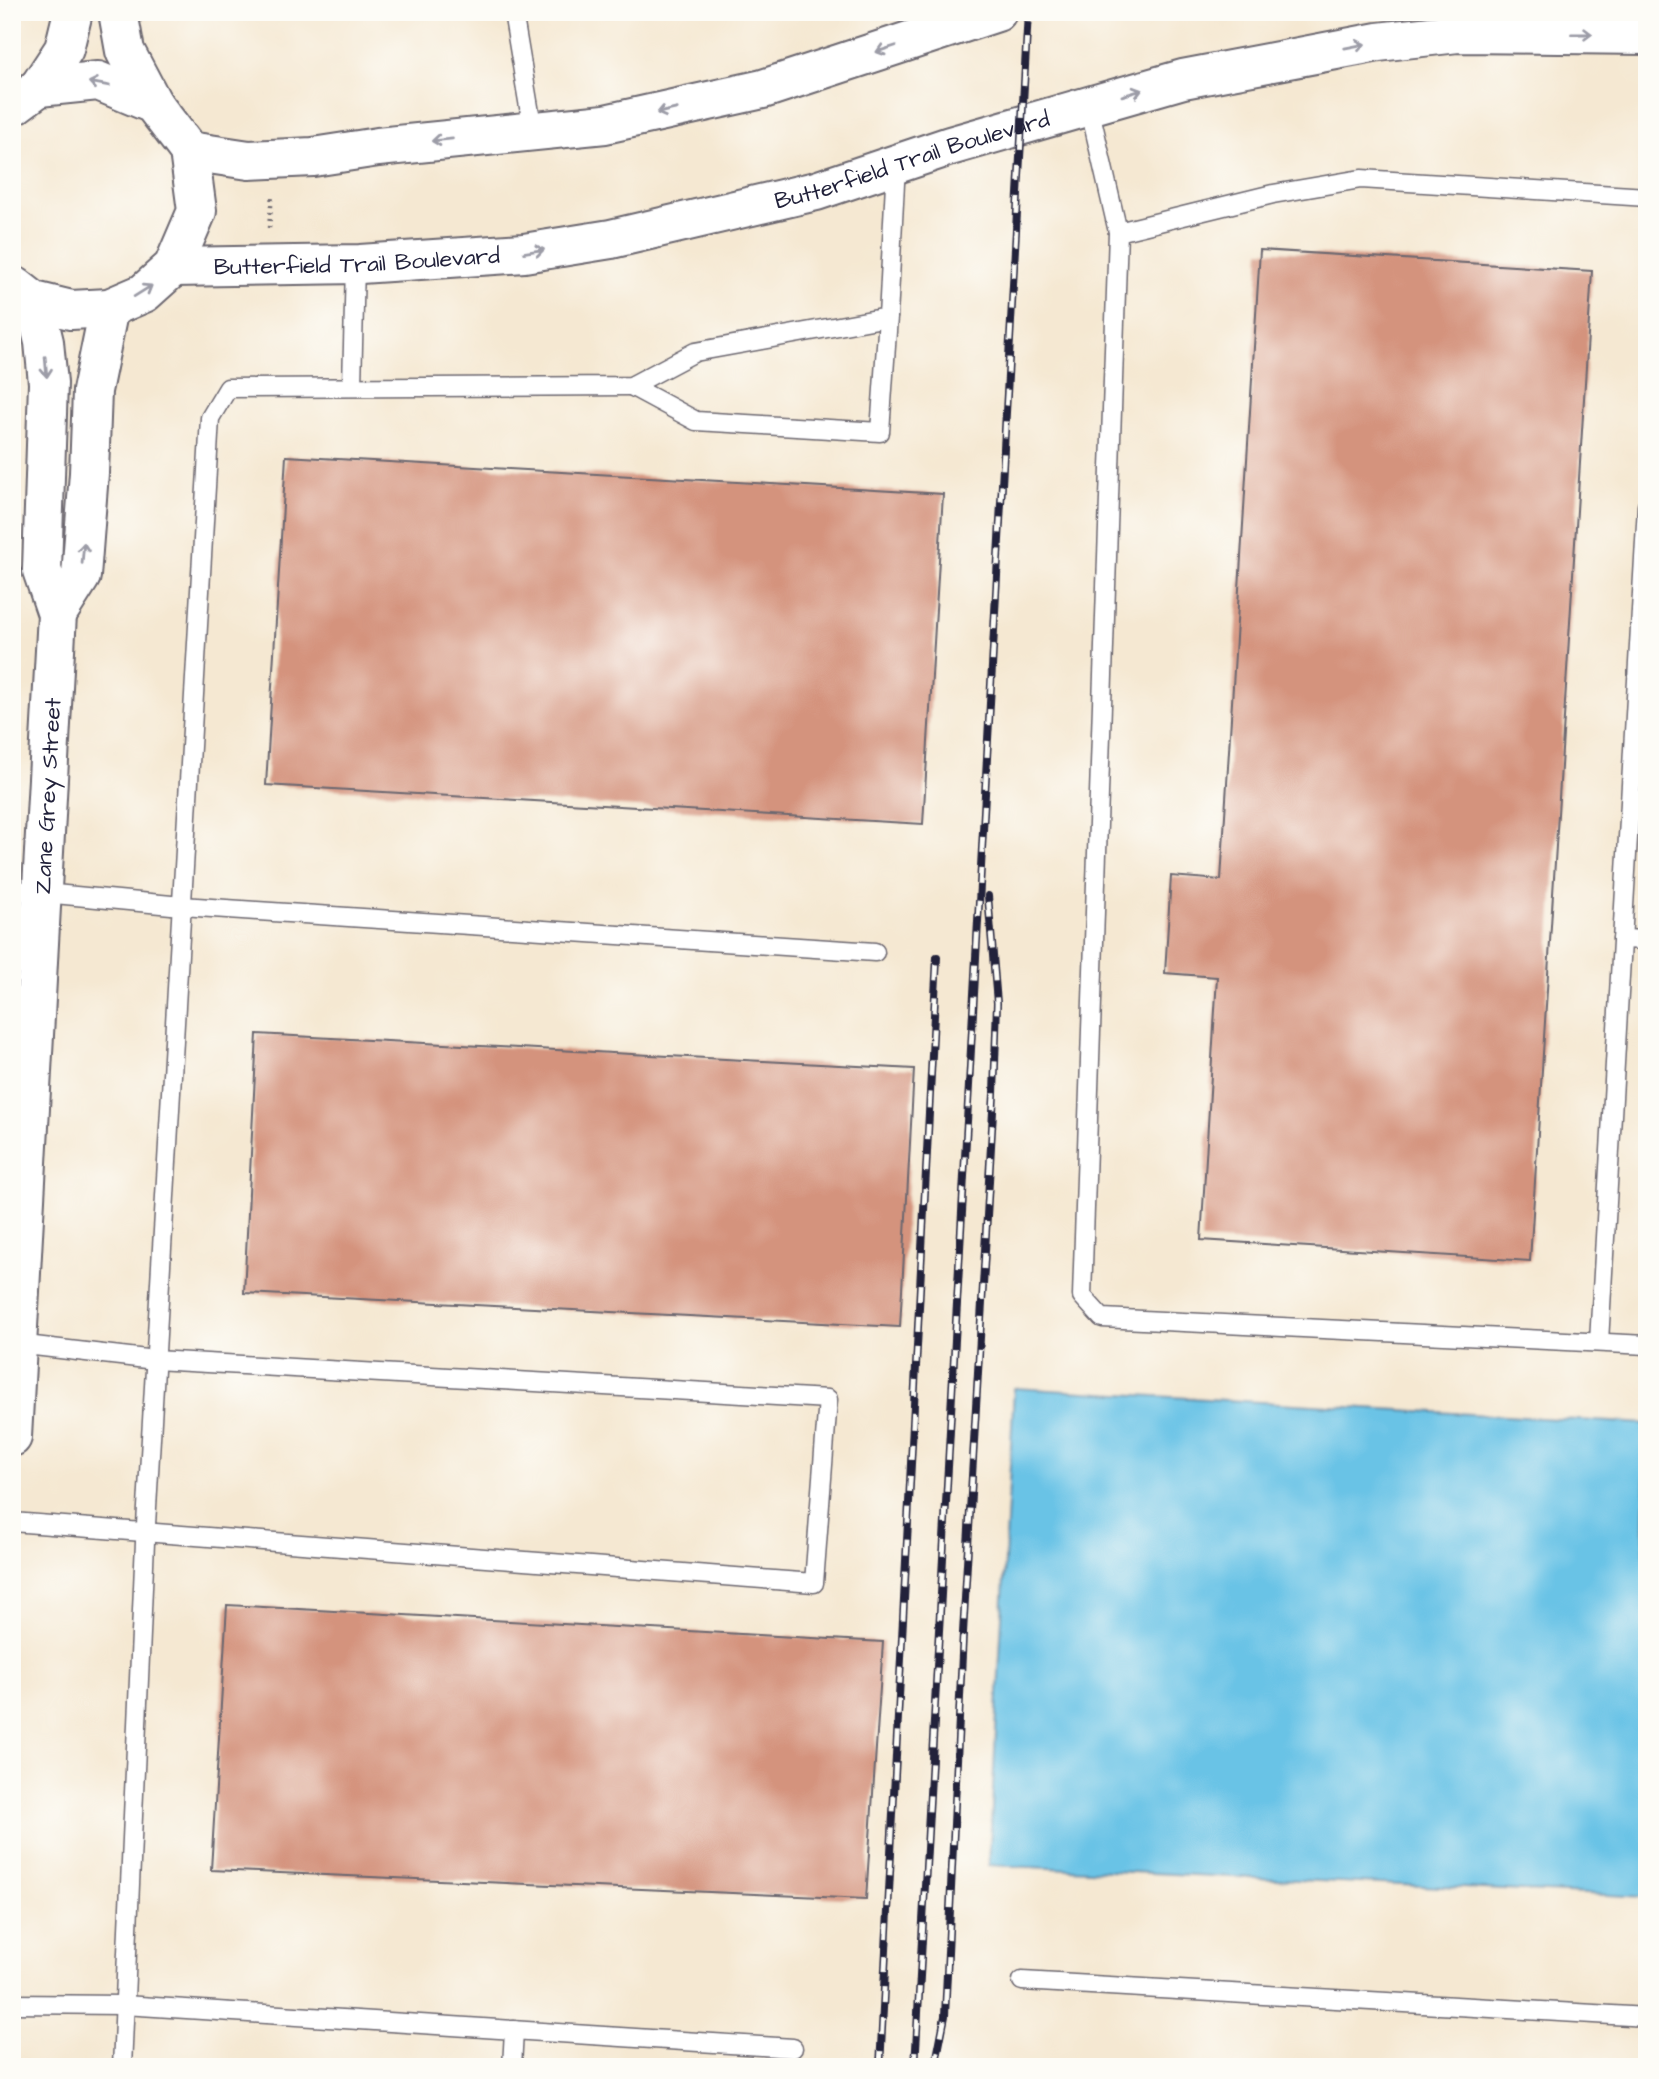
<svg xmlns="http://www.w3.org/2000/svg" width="1659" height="2079" viewBox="0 0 1659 2079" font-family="'Architects Daughter',sans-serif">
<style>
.water{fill:#69c3e6;stroke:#467290;stroke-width:2}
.building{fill:#d4937d}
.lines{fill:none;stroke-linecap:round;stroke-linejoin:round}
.lane-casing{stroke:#6c6770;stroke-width:21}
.secondary-casing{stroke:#6c6770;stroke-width:42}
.path{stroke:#6c6770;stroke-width:4.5;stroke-dasharray:2 5;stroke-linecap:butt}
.lane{stroke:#fff;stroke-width:18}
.secondary{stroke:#fff;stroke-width:38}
.rail-casing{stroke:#22223b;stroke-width:8}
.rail{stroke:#fdfcf7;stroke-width:5;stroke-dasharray:16;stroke-linecap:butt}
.oneway{stroke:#9c9ca7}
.labels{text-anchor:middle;stroke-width:7;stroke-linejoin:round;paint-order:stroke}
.street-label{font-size:23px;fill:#22223b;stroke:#fdfcf7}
</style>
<rect width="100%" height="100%" fill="#fdfcf7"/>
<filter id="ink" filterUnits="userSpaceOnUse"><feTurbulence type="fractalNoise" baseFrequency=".0143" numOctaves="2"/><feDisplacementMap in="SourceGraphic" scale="14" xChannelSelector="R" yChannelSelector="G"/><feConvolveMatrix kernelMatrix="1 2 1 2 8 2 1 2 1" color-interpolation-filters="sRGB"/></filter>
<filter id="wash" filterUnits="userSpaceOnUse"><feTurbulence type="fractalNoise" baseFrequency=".00686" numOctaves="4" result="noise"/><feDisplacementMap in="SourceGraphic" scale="28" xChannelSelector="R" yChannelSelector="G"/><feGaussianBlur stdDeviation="1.57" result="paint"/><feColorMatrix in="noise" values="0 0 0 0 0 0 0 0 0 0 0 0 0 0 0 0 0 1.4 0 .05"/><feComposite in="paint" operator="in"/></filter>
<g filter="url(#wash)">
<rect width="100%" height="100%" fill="#f5e8d2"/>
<polygon class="water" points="1014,1388 1647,1424 1644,1534 1647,1639 1647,1897 989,1865"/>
<g id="blocks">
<g class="building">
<polygon points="1260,250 1592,271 1530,1261 1201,1240 1217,977 1165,973 1171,876 1221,880"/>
<polygon points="286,456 943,494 923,824 266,785"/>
<polygon points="257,1034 914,1069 900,1327 244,1293"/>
<polygon points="227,1605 883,1642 866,1899 211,1870"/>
</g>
</g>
</g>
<g filter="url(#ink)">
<use href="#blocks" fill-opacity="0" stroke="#6c6770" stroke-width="2"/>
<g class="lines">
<g class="lane-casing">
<g id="lane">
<polyline points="513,12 533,131"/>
<polyline points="1089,106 1118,232"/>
<polyline points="1647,197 1361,179 1273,194 1118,232 1082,1296 1102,1318 1647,1345"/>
<polyline points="352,386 355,264"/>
<polyline points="631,386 696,421 880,432 888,317"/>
<polyline points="12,890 182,906 875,952"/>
<polyline points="1622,939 1647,940"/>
<polyline points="1599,1342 1647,506"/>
<polyline points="12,1522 814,1583 828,1399 155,1360 17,1344"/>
<polyline points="1022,1981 1647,2017"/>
<polyline points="12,2004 124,2005 793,2048"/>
<polyline points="122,2067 145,1542 210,418 228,388 631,386 695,352 888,317 896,164"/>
<polyline points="512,2067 514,2030"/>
</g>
</g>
<g class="secondary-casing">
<g id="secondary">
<polyline points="118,12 125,51 153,104"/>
<polyline points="39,87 64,49 73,12"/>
<polyline points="12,107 39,87 98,81 153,104 189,151 197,211 173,267 144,293 109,308 71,310 34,301 16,287"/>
<polyline points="189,151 249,160 313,157 378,147 605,124 763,89 997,12"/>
<path id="s1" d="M173,267L360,264L524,253L611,239L816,191L950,146L1183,79L1378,42L1458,33L1647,35"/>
<polyline points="57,614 81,576 89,473 92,391 109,308"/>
<path id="s2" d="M12,1437L57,614L42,570L48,383L44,342L34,301"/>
</g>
</g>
<polyline class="path" points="269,228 272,195"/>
<use href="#lane" class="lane"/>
<use href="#secondary" class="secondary"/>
<g class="rail-casing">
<g id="rail">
<polyline points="880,2067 937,957"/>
<polyline points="915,2067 1028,12"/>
<polyline points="935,2067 945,2016 963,1633 994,1094 997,1003 988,896"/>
</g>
</g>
<use href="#rail" class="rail"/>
</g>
<defs><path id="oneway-shaft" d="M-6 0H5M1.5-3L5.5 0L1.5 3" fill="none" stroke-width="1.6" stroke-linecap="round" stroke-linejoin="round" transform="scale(1.75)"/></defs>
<g class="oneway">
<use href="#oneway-shaft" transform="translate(1582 34)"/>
<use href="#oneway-shaft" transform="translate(1355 46) rotate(-11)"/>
<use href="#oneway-shaft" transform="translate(886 49) rotate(162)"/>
<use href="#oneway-shaft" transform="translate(99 84) rotate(-170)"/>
<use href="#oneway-shaft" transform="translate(1132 93) rotate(-16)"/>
<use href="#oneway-shaft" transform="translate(667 111) rotate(167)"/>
<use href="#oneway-shaft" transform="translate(442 140) rotate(174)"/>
<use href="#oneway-shaft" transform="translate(534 251) rotate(-9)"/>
<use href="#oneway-shaft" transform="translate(143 291) rotate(-32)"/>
<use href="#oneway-shaft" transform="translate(46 367) rotate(85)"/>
<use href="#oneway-shaft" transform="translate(83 553) rotate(-85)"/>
</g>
</g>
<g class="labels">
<g class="street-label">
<text dy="8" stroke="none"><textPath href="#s1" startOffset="751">Butterfield Trail Boulevard</textPath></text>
<text dy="8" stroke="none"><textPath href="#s1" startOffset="184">Butterfield Trail Boulevard</textPath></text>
<text dy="8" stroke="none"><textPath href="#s2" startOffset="642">Zane Grey Street</textPath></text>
</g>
</g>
<rect width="1659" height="2079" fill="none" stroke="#fdfcf7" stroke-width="42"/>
</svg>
